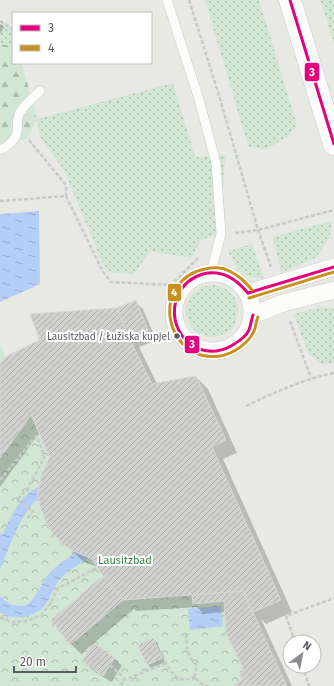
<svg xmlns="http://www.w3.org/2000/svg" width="334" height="686" viewBox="0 0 334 686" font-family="'Fira Sans',sans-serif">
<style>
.grass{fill:url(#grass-dots)}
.forest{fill:url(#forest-firs)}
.park{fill:url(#park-crowns)}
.water{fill:url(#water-ripples)}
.shadow{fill:#0003}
.building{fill:url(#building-hatch);stroke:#d8d8d3}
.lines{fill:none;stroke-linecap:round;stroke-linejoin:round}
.lane-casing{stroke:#c6c7c6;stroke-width:10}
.street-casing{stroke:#c6c7c6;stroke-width:18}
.secondary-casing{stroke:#c4c5c5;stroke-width:23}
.path{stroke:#c6cbc9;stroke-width:2.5;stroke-dasharray:4 2;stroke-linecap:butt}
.lane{stroke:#fcfcfb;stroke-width:9}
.street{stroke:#fcfcfb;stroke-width:17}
.secondary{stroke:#fcfcfb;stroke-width:22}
.bus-1-casing{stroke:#fff;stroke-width:6}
.bus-2-casing{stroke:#fff;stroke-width:6}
.bus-1{stroke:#e5007d;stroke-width:3}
.bus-2{stroke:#c8901d;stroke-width:3}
.bus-dot{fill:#595b62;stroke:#fff;stroke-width:1.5}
.labels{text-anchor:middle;stroke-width:4;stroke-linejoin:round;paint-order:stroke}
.bus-label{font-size:10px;fill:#595b62;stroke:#fff;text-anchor:end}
.park-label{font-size:11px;fill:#358449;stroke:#fff}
.line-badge{stroke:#fff;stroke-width:1.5}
.badge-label{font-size:11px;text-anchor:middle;font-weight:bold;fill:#fff}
</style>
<defs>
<pattern id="grass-dots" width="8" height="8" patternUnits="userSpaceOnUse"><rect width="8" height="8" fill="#d1e6d3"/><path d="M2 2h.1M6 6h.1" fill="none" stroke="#adbdaf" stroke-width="1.8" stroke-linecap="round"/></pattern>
<pattern id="forest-firs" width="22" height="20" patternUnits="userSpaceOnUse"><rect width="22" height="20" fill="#d1e6d3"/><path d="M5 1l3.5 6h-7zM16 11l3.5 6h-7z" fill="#adbdaf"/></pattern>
<pattern id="park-crowns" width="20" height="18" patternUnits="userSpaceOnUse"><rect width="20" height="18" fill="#d1e6d3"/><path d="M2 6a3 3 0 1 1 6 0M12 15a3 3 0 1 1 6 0" fill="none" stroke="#adbdaf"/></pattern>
<pattern id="water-ripples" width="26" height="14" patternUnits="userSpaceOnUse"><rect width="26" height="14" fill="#b5cef6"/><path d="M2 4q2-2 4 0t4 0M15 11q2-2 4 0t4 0" fill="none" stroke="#96aacb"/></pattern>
<pattern id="building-hatch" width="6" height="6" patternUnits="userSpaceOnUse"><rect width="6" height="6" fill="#d1d1ce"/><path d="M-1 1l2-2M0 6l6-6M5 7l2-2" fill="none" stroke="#adadab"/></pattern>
</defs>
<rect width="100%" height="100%" fill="#e9e9e4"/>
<g class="grass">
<polygon points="205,0 259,0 297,125 287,137 265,150 248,146"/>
<polygon points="320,0 334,0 334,44"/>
<polygon points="0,21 12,28 13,46 0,44"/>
<polygon points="173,83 195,157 226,155 224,168 221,234 201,240 191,258 150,251 134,274 106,272 65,172 40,137 37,119"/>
<polygon points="331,221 330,237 317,257 281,273 273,237"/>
<polygon points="252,244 264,278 250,277 237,269 228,251"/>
<circle cx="212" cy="311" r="26"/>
<polygon points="320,307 334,308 334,363 323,365 309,354 293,314"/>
</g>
<polygon class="forest" points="0,44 13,46 13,63 22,63 37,119 27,138 17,141 0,143"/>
<polygon class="park" points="117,308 130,340 152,384 196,376 226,440 212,447 281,600 253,612 287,686 0,686 0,344 5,357 39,340 30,314"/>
<g class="water">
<polygon points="39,211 40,284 0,302 0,214"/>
<path d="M40,486L39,498C19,514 10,547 0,570V533L3,534C12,515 19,496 40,486Z"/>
<path d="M76,552L89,557C80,564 69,570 61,578C53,587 51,597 45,605C34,619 14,621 0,612V596C9,606 25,611 34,598C39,591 42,583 47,576C54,567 66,560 76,552Z"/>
<polygon points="221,606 223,626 190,630 188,609"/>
</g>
<g class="shadow">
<polygon points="0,24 4,27 0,34"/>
<polygon points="135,301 143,309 156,340 139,347 157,384 196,377 208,389 237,453 223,459 292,612 266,624 261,619 292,686 235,686 243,679 244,669 225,612 204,614 197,607 136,611 134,609 81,654 71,644 105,576 100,568 84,562 62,542 52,458 40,432 0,487 0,366 117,309"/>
<polygon points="153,639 157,643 165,662 151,668 148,664"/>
<polygon points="94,645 115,659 122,666 111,682 91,669 83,661"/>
</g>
<g class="building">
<polygon points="136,300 149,332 130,340 117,308"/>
<polygon points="117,308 130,340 152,384 196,376 226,440 212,447 281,600 253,612 243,591 123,600 103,576 92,559 71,550 61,543 48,527 40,506 38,494 42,472 50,458 31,415 0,458 0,364 5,357 40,340 30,314"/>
<polygon points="103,576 123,600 70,645 51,620"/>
<polygon points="243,591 287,686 233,686 242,679 239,672 243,669 226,633 224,601 193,604 192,595"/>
<polygon points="153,638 162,658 147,665 138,645"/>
<polygon points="94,643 115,658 103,676 82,661"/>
</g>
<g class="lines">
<g class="lane-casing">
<g id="lane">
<polyline points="167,0 198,96 216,163 221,234 211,272"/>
<path d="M0,150C4,149 5,148 8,145C23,133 14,127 19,114C24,105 32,98 40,91"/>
</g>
</g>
<g class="street-casing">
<g id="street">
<circle cx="213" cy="312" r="39"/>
<polyline points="248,293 334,267"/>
<polyline points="253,315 283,303 334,290"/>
</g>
</g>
<g class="secondary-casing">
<polyline id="secondary" points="290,0 334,144"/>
</g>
<g class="path">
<polyline points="189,0 218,92 258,230 271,267"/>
<polyline points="0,21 13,29"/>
<polyline points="29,140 66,185 66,196"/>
<polyline points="0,201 66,196 103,272 111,282 171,285 199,257"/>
<polyline points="235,233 258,230 334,210"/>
<polyline points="290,321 311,378"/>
<path d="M246,406C276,392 301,380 334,373"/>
<polyline points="0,480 36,436 45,456 28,488 17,500 33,511 26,520"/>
<polyline points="0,618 12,622 27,621 41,615 51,603 57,589 98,567"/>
<path d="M186,634C187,641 186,648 189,654C193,666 200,660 194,677L203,685L208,686"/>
<polyline points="295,642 286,616 334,598"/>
<path d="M159,652H162C167,667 175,686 194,677"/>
<polyline points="110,665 122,676 125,680"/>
<polyline points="303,666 309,686"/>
<polyline points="122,686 122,681 166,663"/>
</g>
<use href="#lane" class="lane"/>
<use href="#street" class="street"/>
<use href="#secondary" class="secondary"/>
<g class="bus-1-casing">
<g id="bus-1">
<polyline points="290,0 334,144"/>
<path d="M248,293C236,279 222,269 203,274C192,277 183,285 178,295C163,329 197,365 231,346C238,342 246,337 249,330C251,325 251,320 253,315"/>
<polyline points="248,293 334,267"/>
</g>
</g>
<g class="bus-2-casing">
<g id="bus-2">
<path d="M252,290C246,283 240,276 231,272C223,267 214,267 205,269C169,276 159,317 182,343C192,354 206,358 220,356C233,354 249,343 254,331C256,327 256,321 258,317"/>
<polyline points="249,298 334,272"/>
</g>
</g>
<use href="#bus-1" class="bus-1"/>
<use href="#bus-2" class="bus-2"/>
</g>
<circle class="bus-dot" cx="177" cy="336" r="3.5"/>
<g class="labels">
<g class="bus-label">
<text x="170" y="340">Lausitzbad / Łužiska kupjel</text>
</g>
<g class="park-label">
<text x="125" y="564">Lausitzbad</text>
</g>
</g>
<g class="line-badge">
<rect x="304" y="62" width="16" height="20" rx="4" fill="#e5007d"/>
<rect x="167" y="283" width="15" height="19" rx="4" fill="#c8901d"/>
<rect x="184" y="335" width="16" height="19" rx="4" fill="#e5007d"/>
</g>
<g class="badge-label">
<text x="312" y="76">3</text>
<text x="174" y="296">4</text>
<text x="192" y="348">3</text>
</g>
<rect x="12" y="12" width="140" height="52" fill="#ffffff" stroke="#bdbdc0"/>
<rect x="20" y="25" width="20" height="6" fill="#e5007d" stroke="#bdbdc0"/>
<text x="48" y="32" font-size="12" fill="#595b62">3</text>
<rect x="20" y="45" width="20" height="6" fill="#c8901d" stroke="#bdbdc0"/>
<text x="48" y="52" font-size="12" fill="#595b62">4</text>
<g transform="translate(302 654) rotate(32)"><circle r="19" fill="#ffffff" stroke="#bdbdc0"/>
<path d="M0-3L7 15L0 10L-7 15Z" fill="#8b8d90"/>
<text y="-6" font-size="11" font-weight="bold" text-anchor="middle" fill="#595b62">N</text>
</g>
<path d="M14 666v6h62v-6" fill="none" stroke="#595b62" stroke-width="2"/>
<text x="20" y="666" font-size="12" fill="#595b62" stroke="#ffffff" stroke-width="3" paint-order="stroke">20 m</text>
</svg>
